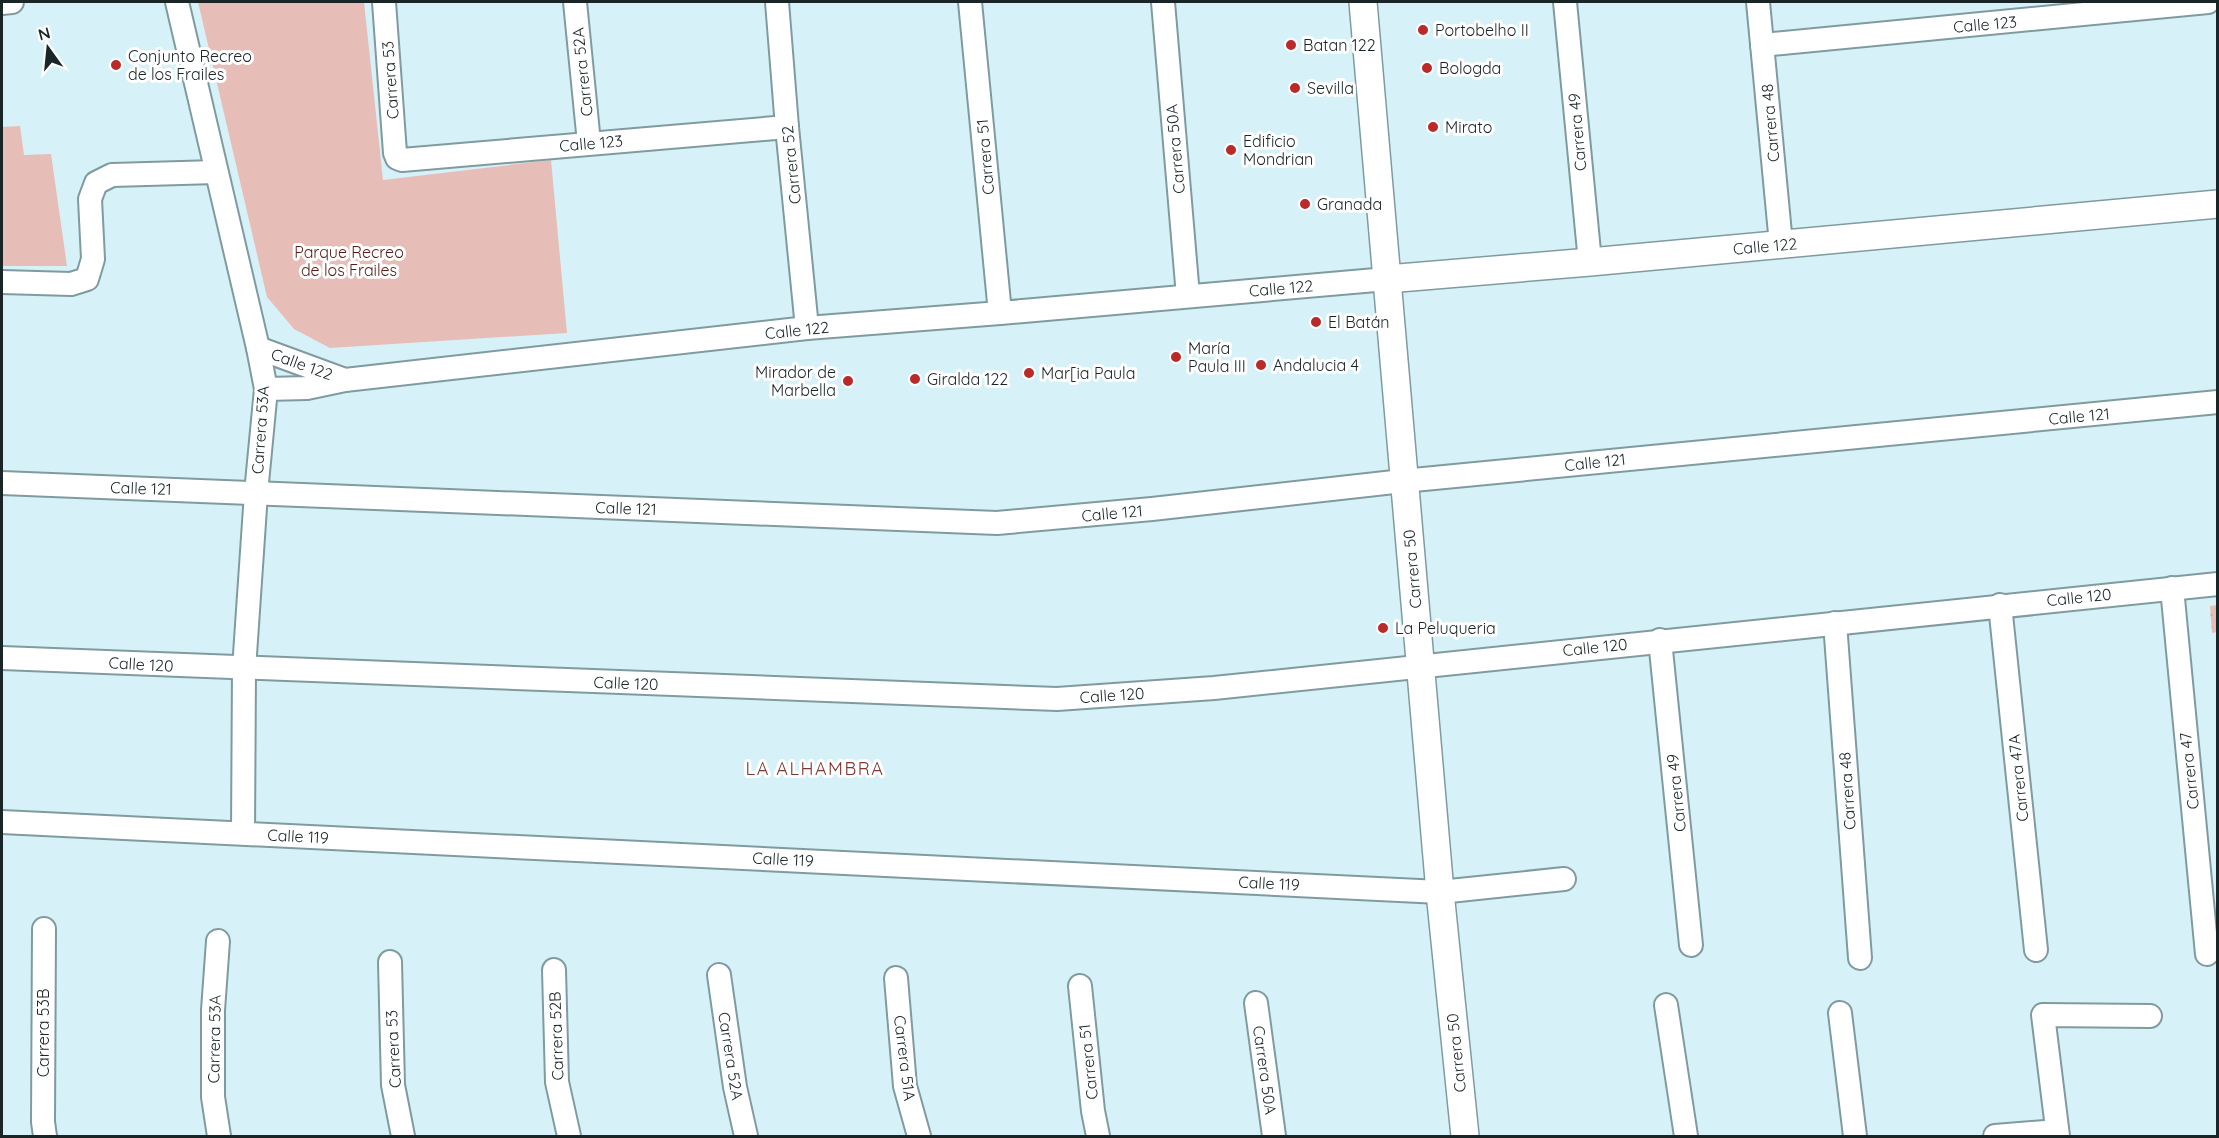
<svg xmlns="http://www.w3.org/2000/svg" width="2219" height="1138" viewBox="0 0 2219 1138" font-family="Quicksand,sans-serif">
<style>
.grass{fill:url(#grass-dots)}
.park{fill:#e7bdb7}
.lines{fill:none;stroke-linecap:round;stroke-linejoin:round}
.minor-casing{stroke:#809ba0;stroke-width:26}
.tertiary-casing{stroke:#809ba0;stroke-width:30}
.minor{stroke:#fff;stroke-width:22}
.tertiary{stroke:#fff;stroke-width:27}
.poi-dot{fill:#b92a29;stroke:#fff;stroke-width:2}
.labels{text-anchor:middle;stroke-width:6;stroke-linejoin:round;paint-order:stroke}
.street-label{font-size:16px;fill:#1a2527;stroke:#fff}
.poi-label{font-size:16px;fill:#1a2527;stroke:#fff;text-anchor:start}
.park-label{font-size:16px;fill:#5a1a17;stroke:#fff}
.neighbourhood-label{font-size:18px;letter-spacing:1.5px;fill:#7e3732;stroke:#fff}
</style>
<defs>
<pattern id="grass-dots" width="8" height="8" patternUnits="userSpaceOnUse" patternTransform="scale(1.5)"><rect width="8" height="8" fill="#e7bdb7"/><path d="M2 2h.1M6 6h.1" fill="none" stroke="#c6a29d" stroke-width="1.8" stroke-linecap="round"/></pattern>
</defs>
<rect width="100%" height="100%" fill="#d6f2f8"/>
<polygon class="grass" points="2217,605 2217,632 2212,633 2210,606"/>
<g class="park">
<polygon points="198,2 364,2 383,180 551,160 567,333 330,348 294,329 267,297"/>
<polygon points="20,126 24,155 51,154 67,266 2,266 2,127"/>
</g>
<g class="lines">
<g class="minor-casing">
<g id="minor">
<polyline points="177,2 258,348 266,389 256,493 244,669 243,833"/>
<polyline points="384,2 395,153 397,158 402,160 787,127"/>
<polyline points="575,2 589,143"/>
<polyline points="777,2 787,127 807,328"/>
<polyline points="970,2 1000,313"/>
<polyline points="1163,2 1188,296"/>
<polyline points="1565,2 1590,262"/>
<polyline points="1758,2 1781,244"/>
<polyline points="2,3 12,2"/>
<polyline points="1762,45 2208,2"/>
<polyline points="2,282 71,284 87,279 93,259 90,199 96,183 112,175 216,172"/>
<polyline points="258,348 345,380"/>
<polyline points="266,389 307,388 345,380 807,328 1000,313 1387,279"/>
<polyline points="2,483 997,523 1152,509 1403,481 2218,402"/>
<polyline points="2172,588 2207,954"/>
<polyline points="2000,605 2036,950"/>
<polyline points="1835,623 1860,958"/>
<polyline points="1660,640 1691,945"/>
<polyline points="2,658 1057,699 1214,688 2218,584"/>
<polyline points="2,822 1440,892 1564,879"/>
<polyline points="44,929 43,1122 45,1136"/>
<polyline points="218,941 213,1010 213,1097 219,1136"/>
<polyline points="390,962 393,1085 403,1136"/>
<polyline points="554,970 557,1082 569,1136"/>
<polyline points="719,975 735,1087 746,1136"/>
<polyline points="896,978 905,1086 919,1136"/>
<polyline points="1080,986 1093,1111 1098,1136"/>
<polyline points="1256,1003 1274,1136"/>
<polyline points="1666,1005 1686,1136"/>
<polyline points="1840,1013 1855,1136"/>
<polyline points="1995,1136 2057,1131"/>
<polyline points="2058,1136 2043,1015 2150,1016"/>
</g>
</g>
<g class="tertiary-casing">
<g id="tertiary">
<polyline points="1363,2 1440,892 1465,1136"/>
<polyline points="1387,279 1590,262 2218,204"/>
</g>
</g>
<use href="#minor" class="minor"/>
<use href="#tertiary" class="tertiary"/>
</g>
<g class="poi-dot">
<circle cx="1423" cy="30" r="6"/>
<circle cx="1291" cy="45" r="6"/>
<circle cx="116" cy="65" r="6"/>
<circle cx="1427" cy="68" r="6"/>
<circle cx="1295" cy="88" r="6"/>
<circle cx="1433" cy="127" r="6"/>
<circle cx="1231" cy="150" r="6"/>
<circle cx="1305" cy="204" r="6"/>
<circle cx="1316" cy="322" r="6"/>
<circle cx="1176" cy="357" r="6"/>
<circle cx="1261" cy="365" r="6"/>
<circle cx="1029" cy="373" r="6"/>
<circle cx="915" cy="379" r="6"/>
<circle cx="848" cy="381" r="6"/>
<circle cx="1383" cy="628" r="6"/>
</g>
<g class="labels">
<g class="street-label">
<text transform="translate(1985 24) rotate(-5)" y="6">Calle 123</text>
<text transform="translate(582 72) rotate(-96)" y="6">Carrera 52A</text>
<text transform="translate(390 80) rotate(-94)" y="6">Carrera 53</text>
<text transform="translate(1770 123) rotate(-95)" y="6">Carrera 48</text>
<text transform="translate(1577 132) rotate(-95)" y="6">Carrera 49</text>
<text transform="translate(591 143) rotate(-5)" y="6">Calle 123</text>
<text transform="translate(1175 149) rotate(-95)" y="6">Carrera 50A</text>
<text transform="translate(985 157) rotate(-95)" y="6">Carrera 51</text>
<text transform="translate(791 165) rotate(-96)" y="6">Carrera 52</text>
<text transform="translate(1765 246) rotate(-5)" y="6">Calle 122</text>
<text transform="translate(1281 288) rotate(-5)" y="6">Calle 122</text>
<text transform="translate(797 330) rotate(-6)" y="6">Calle 122</text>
<text transform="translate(302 364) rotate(20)" y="6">Calle 122</text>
<text transform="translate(2079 416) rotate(-5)" y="6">Calle 121</text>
<text transform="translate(260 430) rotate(-86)" y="6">Carrera 53A</text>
<text transform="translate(1595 462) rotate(-6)" y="6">Calle 121</text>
<text transform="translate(141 488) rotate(2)" y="6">Calle 121</text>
<text transform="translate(626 508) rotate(2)" y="6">Calle 121</text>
<text transform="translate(1112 513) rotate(-5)" y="6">Calle 121</text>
<text transform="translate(1412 569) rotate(-95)" y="6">Carrera 50</text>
<text transform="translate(2079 597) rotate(-6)" y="6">Calle 120</text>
<text transform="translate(1595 647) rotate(-6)" y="6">Calle 120</text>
<text transform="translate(141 664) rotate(3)" y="6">Calle 120</text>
<text transform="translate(626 683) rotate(2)" y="6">Calle 120</text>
<text transform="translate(1112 695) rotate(-4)" y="6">Calle 120</text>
<text transform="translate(2189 771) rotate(-96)" y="6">Carrera 47</text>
<text transform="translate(2018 778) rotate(-96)" y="6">Carrera 47A</text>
<text transform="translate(1847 791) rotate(-94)" y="6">Carrera 48</text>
<text transform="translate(1676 793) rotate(-96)" y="6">Carrera 49</text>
<text transform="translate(298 836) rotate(3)" y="6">Calle 119</text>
<text transform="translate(783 859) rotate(3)" y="6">Calle 119</text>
<text transform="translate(1269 883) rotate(3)" y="6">Calle 119</text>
<text transform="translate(43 1033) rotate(-90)" y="6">Carrera 53B</text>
<text transform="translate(556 1036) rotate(-92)" y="6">Carrera 52B</text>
<text transform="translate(214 1039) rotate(-89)" y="6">Carrera 53A</text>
<text transform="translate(393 1049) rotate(-93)" y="6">Carrera 53</text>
<text transform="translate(1456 1053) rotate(-96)" y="6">Carrera 50</text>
<text transform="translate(731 1056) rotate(81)" y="6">Carrera 52A</text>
<text transform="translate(905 1058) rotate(83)" y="6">Carrera 51A</text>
<text transform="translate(1088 1062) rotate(-96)" y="6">Carrera 51</text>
<text transform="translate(1265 1070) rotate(82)" y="6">Carrera 50A</text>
</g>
<g class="poi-label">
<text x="1435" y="36">Portobelho II</text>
<text x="1303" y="51">Batan 122</text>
<text x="128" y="62">Conjunto Recreo<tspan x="128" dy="18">de los Frailes</tspan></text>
<text x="1439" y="74">Bologda</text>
<text x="1307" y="94">Sevilla</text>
<text x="1445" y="133">Mirato</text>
<text x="1243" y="147">Edificio<tspan x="1243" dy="18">Mondrian</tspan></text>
<text x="1317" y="210">Granada</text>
<text x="1328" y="328">El Batán</text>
<text x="1188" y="354">María<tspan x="1188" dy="18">Paula III</tspan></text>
<text x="1273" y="371">Andalucia 4</text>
<text x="836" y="378" text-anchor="end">Mirador de<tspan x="836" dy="18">Marbella</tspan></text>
<text x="1041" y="379">Mar[ia Paula</text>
<text x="927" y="385">Giralda 122</text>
<text x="1395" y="634">La Peluqueria</text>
</g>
<g class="park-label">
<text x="349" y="258">Parque Recreo<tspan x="349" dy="18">de los Frailes</tspan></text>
</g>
<g class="neighbourhood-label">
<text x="815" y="775">LA ALHAMBRA</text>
</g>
</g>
<rect width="2219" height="1138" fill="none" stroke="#1a2527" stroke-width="6"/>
<g transform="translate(48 48) rotate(345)" stroke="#ffffff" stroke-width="4.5" paint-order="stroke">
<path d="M0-4.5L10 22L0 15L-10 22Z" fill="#1a2527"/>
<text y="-9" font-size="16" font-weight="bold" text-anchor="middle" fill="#1a2527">N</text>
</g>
</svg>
